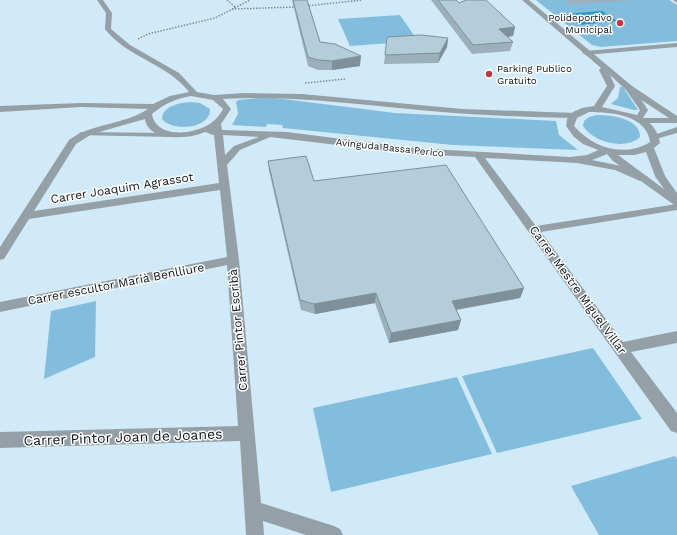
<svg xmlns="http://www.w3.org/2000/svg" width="677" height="535" viewBox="0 0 677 535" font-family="'Work Sans',sans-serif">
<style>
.green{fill:#82bdde}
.water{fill:#2496c7}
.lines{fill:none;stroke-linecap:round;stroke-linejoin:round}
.path{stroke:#7b8d97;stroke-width:1.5;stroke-dasharray:1.5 1.5;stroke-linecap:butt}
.service{fill:#95a0a6;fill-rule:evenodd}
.minor{fill:#95a0a6;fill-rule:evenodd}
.tertiary{fill:#95a0a6;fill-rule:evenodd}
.wall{fill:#9bb0bc}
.shaded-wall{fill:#7e9099}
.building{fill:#b4cddb;stroke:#7e9099}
.poi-dot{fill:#c7373e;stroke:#fff;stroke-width:1.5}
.labels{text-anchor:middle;stroke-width:3;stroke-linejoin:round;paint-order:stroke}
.far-poi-label{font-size:10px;fill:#0a1317;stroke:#fff;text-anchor:end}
.far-street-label{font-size:10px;fill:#0a1317;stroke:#fff}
.street-label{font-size:12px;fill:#0a1317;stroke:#fff}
.near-street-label{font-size:14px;fill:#0a1317;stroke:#fff}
</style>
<rect width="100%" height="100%" fill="#d1eaf9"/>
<g class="green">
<polygon points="536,0 669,0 677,5 677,41 601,47 592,45"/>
<polygon points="400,15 418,41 350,46 338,19"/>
<polygon points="620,87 623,87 638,110 634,110 611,104 618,98"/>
<polygon points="267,97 395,113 556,121 559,135 578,150 453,145 283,128 282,125 267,124 266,127 232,125 238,114 236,102 238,100"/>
<path d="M191,102L200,103L210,109C211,129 172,132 162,119C163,105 180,103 191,102Z"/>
<path d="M597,115C611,115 640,118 640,137C625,151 593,142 583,126L584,121L589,117Z"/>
<polygon points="96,301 95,357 44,379 51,311"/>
<polygon points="593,348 642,419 497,453 462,376"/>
<polygon points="457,377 492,454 331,492 313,408"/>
<polygon points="675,456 677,459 677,535 599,535 571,486"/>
</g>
<polygon class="water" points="602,11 617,21 579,25 565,14"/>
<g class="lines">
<g class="path">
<polyline points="227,0 235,7"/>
<polyline points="306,6 362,0"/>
<polyline points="232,9 295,7"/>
<polyline points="138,39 148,34 215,18 250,0"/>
<polyline points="305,83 345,79"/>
</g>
<polygon class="service" points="81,132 170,133 173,135 170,137 79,135 78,134"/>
<g class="minor">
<path d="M97,0H103L112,13L111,29L130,45L179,73L197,92L214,95L244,93L302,94L462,109L576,113V117L573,118C521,117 470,115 419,110C353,104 289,95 223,99L231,109L221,124L222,130L287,132L413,148L570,157L587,155L603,148H609L611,150L605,155L592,160L621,166L648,177L649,179L648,181H640L615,170L577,163L485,158L536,226L677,204V210L541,232L623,342L677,331V343L631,352L677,413V433L671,431L475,157L413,154L270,137L240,150L227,165L239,260L261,503L334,526L340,529L343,535H306L263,521L264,535H246L240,441L0,448V432L238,426L227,265L0,312V302L227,257L220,190L29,219L4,259L0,260V247L69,140C92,123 124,125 148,109L81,107L0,112V106L81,103L153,104L170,96L189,92C167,63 127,58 105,29L106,13ZM191,96L213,100L223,109C219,116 215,121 208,125C191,135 156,138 152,114C164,104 174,99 191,96ZM145,119C148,140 181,139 196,135C199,135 203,132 205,132C207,132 211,135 214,135L219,183L34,211L76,144L92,134ZM223,135L259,137L234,146L225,155Z"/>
<polygon points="673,0 677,0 677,3"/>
<polygon points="677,43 677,47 586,55 582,53 586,51"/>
<polygon points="626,86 632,86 677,116 677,123 638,123 637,121 641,118 669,118 626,90"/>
<polygon points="677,127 677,133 656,139 651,136"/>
</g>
<path class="tertiary" d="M522,0H529L632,86L648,110L643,118C653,125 658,131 660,143L654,148L665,176L677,193V207L613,161L606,153L583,144L574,137L566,126L567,119L573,112L582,108L594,106L607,86L599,70L601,68ZM610,75L626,90L640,110L637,115L602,107L615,86ZM589,112C611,112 647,115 650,142C625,158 593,148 574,126L577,118ZM646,152L655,176L664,189L618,155H634Z"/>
</g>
<g class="wall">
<polygon points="292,0 307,0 320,42 360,66 332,70 318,70 308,66"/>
<polygon points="431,0 456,0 459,3 515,27 513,36 507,37 513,42 510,51 472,54"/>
<polygon points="565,0 639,0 571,4"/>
<polygon points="387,37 448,38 447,47 438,63 384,64"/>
<polygon points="268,161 314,181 524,288 520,298 456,310 461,320 458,330 389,343 375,303 315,314 301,310 269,171"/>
</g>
<g class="shaded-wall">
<polygon points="515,27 513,36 497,38 499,29"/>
<polygon points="448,38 447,47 438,63 440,53"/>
<polygon points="361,56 360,66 332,70 332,61"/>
<polygon points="524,288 520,298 449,311 452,301"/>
<polygon points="376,293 375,303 315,314 314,304"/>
<polygon points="461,320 458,330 389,343 391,333"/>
</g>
<g class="building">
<polygon points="293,0 307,0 320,42 335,44 361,56 332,61 318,60 308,57"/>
<polygon points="438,0 456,0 459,3 466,0 486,0 515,27 499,29 513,42 473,45"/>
<polygon points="421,35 448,38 440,53 385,55 387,37"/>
<polygon points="306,156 314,181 446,165 524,288 452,301 461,320 391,333 376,293 314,304 300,300 268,161"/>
</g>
<g class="poi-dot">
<circle cx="620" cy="23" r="4"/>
<circle cx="489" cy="74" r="4"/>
</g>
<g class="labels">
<g class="far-poi-label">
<text x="612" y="21">Polideportivo<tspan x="612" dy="12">Municipal</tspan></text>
<text x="497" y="72" text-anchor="start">Parking Publico<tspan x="497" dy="12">Gratuito</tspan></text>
</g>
<g class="far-street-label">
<text transform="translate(390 147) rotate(6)" y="4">Avinguda Bassa Perico</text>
</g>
<g class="street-label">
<text transform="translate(122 188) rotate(-9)" y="4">Carrer Joaquim Agrassot</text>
<text transform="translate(116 284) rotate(-11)" y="4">Carrer escultor Marià Benlliure</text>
<text transform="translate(578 290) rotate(54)" y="4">Carrer Mestre Miguel Villar</text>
<text transform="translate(238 330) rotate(-95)" y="4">Carrer Pintor Escribà</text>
</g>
<g class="near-street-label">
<text transform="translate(123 437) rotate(-2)" y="5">Carrer Pintor Joan de Joanes</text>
</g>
</g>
</svg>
